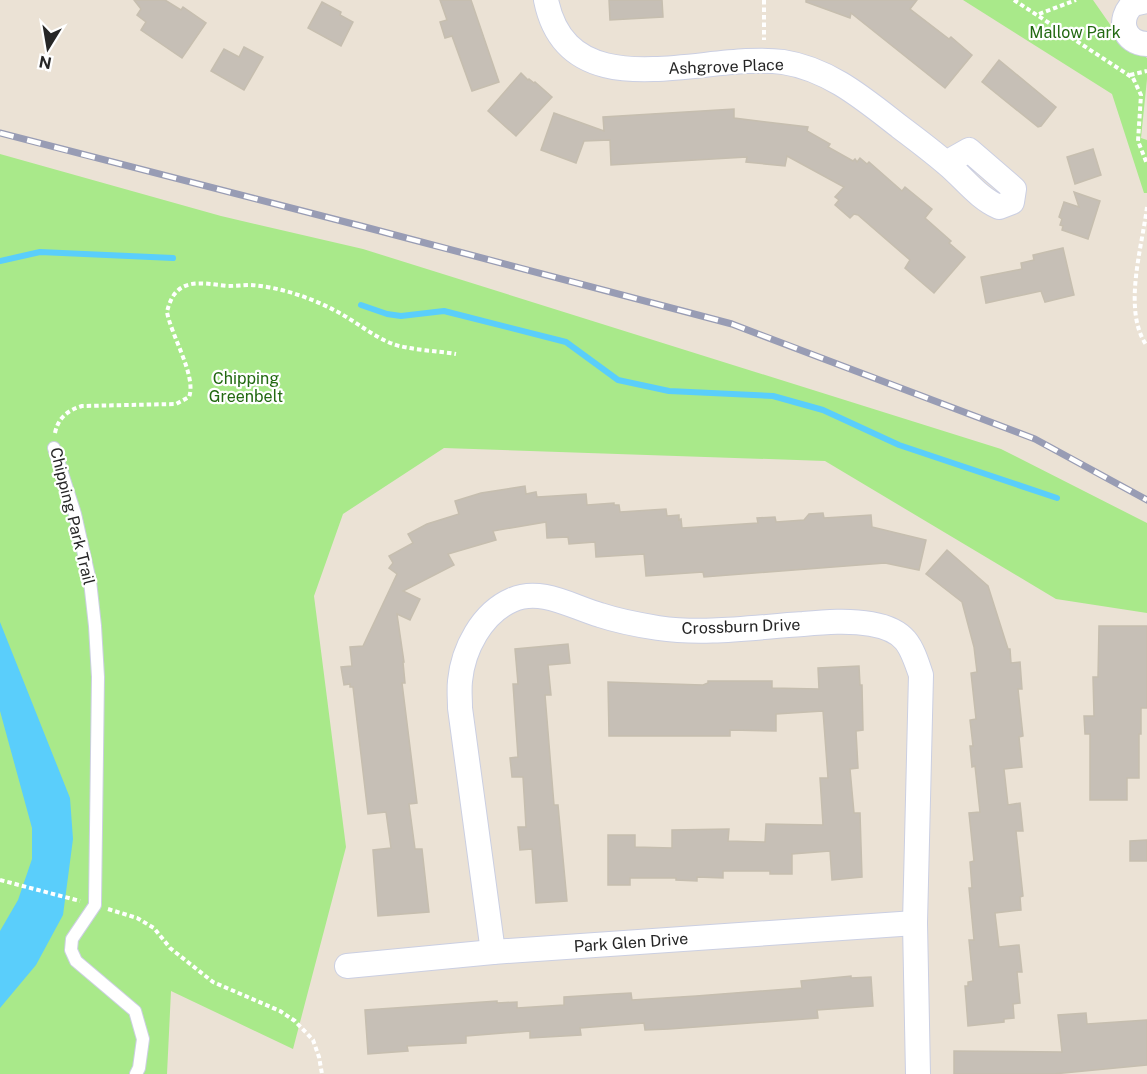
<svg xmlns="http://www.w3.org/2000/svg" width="1147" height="1074" viewBox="0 0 1147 1074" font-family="'Public Sans',sans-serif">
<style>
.green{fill:#a9e98a}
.water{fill:#5acefb}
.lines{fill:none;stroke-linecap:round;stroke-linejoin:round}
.stream{stroke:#5acefb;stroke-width:6}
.building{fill:#c6bfb6;stroke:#c6beaf;stroke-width:1.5}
.service-casing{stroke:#cbcfe2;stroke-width:14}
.minor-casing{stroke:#cbcfe2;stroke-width:26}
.path{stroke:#fff;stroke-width:4;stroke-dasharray:4.5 3;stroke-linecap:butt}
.service{stroke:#fff;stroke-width:12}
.minor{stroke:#fff;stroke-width:24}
.rail-casing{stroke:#989cb4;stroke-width:7}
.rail{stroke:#fff;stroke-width:4.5;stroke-dasharray:14;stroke-linecap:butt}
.labels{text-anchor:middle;stroke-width:4.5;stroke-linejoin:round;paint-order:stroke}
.park-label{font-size:16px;fill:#226911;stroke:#fff}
.street-label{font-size:16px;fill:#262626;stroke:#fff}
</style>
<rect width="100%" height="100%" fill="#ebe2d5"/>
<g class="green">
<polygon points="963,0 1093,0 1116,33 1147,58 1147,79 1141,138 1147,140 1147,193 1144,193 1112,94"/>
<polygon points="0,154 221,216 363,249 1001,449 1147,523 1147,613 1056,599 825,461 444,448 343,514 314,596 346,847 293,1049 171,991 167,1074 0,1074"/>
</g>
<polygon class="water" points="0,622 70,798 73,839 63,915 36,965 0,1008 0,931 18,900 32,859 32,828 0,711"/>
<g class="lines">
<g class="stream">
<polyline points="0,261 40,252 173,258"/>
<polyline points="361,305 387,314 401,316 444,311 566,342 618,380 669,391 773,396 823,410 899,445 1057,498"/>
</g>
</g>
<g class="building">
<polygon points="134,0 165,0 181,10 183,7 206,23 182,58 141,30 146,22 137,15 141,9"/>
<polygon points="440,0 471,0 499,82 472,91 452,36 445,38 440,22 447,20"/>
<polygon points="609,0 662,0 663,17 610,20"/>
<polygon points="806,0 917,0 910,9 949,39 951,37 972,55 945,88 851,13 850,18 806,2"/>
<polygon points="322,2 341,12 340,15 353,22 341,46 308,28"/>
<polygon points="244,47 263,57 244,90 211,71 224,49 239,57"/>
<polygon points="999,60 1056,107 1041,126 1038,127 982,82"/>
<polygon points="521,73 528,80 529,79 534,83 535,82 552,97 516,136 488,111"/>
<polygon points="734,109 734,118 808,127 807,131 830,144 828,147 853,161 855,159 857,162 860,158 867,164 869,162 902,191 905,187 932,209 925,218 951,241 949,243 965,257 934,293 905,268 910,260 858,215 854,214 850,218 835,205 839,200 835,197 844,187 787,156 785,166 746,162 747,157 611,165 610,140 584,141 576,163 541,150 554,113 604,131 603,117"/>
<polygon points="1093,149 1101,175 1075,184 1067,157"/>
<polygon points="1074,192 1100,201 1088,239 1062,230 1063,226 1060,225 1062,219 1059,217 1064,202 1079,207"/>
<polygon points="1063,248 1074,295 1045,302 1041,291 986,303 981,277 1022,269 1021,263 1034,260 1033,255"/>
<polygon points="525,486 526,494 536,492 537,497 586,494 587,505 614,503 614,505 619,505 620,512 666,509 667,516 679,515 679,520 681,519 682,528 758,523 757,518 775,517 776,522 804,520 809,514 823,513 824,518 871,515 872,527 926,540 919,570 885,563 704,577 703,572 646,576 644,554 596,557 595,542 569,544 568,537 547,538 546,522 493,531 496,540 448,554 454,565 403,591 420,599 410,620 397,614 404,662 403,662 405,683 402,683 417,803 409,804 415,849 422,849 429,912 378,916 373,850 391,848 386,812 368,814 353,687 350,687 350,684 344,685 341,667 352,666 350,647 363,646 397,574 389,568 393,563 389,556 413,543 408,534 427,524 459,514 455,501 481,493"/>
<polygon points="947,550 988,586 1008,649 1010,649 1011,663 1020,662 1022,689 1018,689 1023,736 1019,737 1022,767 1004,769 1008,805 1020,803 1023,831 1016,831 1023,896 1020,897 1021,910 995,913 999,947 1019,945 1022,972 1017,972 1020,1003 1013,1004 1014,1018 1004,1019 1004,1022 968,1026 965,986 968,986 968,982 973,981 969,940 974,940 969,888 972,888 970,862 974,861 969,813 980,812 975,766 972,767 970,746 973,746 970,720 976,719 971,673 977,672 974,647 962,602 926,574"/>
<polygon points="1099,626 1147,626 1147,708 1141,708 1141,734 1139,734 1139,778 1127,778 1127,800 1090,800 1090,734 1085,734 1084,716 1094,716 1093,677 1098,677"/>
<polygon points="568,644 570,663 548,665 551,695 545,695 554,805 558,805 567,901 536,903 532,849 520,850 518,827 526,827 523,777 512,777 510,758 518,757 513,684 518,684 515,649"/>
<polygon points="859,666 860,685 862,685 863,730 856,731 858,768 850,769 854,813 860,813 862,877 832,880 830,851 792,854 792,874 770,874 770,871 723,871 723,878 697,877 697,881 676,880 676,878 630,878 630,885 608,885 608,835 635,835 635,847 672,848 672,830 729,829 728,841 765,842 766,824 823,825 820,778 828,778 823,711 776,714 776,731 730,730 730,736 609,736 608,682 703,685 708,683 708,681 772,681 772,688 819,689 818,668"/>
<polygon points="1147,840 1147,861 1130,861 1130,841"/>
<polygon points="851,976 851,978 871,977 873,1006 817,1010 818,1018 669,1029 645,1030 644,1023 580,1028 581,1035 530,1038 530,1031 466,1036 466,1043 407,1046 408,1051 368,1054 365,1010 497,1001 497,1003 517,1002 517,1008 564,1005 564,997 612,994 631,993 632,1000 696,996 802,988 801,981"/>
<polygon points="1086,1013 1087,1024 1147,1020 1147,1065 1053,1074 954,1074 954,1051 1062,1052 1058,1015"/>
</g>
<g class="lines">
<g class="service-casing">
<polyline id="service" points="54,448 75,514 90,581 95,626 98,677 95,905 72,939 71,950 76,961 135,1011 143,1039 139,1068 136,1074"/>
</g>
<g class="minor-casing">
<g id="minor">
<path d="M546,0C569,113 706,51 783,62C829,69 864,99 900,127C916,139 932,151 947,164C964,178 978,198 999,207L1012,202L1014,189L969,150L946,163"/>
<path d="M1147,1L1133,4C1117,19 1123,43 1147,44"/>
<path d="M493,952L460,708C460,699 459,690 460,681C463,649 482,613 512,600C541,587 572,607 600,615C618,621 639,625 658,628C706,635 755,627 803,624C825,622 849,620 871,624C906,630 911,645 921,675L915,923L918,1074"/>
<polyline points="347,966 493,952 915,923"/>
</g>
</g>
<g class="path">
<polyline points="764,0 764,40"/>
<polyline points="1014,0 1133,78 1141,95 1138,141 1147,164"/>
<polyline points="1039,14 1076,0"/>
<polyline points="1130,75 1147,71"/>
<path d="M1147,207C1142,248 1122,311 1147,346"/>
<path d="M55,433C58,418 68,410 82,406L176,404L189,397C197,377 171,335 167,312C175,276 200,283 228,286C236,286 243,285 251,285C279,287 309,297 334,310C354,320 372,336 393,344C409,350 439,351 456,354"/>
<polyline points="0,880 80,901"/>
<polyline points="108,909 137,918 154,928 170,948 213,982 280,1011 295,1021 313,1040 319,1057 322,1074"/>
</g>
<use href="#service" class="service"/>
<use href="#minor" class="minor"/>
<g class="rail-casing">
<polyline id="rail" points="0,133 361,226 732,324 1035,439 1147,500"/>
</g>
<use href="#rail" class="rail"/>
</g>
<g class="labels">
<g class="park-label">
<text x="1075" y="38">Mallow Park</text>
<text x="246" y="384">Chipping<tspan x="246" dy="18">Greenbelt</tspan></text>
</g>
<g class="street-label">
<text transform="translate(726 66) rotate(-2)" y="6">Ashgrove Place</text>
<text transform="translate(73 516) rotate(76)" y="6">Chipping Park Trail</text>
<text transform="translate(741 626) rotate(-2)" y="6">Crossburn Drive</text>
<text transform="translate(631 942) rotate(-4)" y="6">Park Glen Drive</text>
</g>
</g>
<g transform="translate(48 48) rotate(191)" stroke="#ffffff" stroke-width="4.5" paint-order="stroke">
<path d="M0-4.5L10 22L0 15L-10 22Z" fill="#262626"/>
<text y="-9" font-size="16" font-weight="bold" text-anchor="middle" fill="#262626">N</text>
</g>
</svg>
